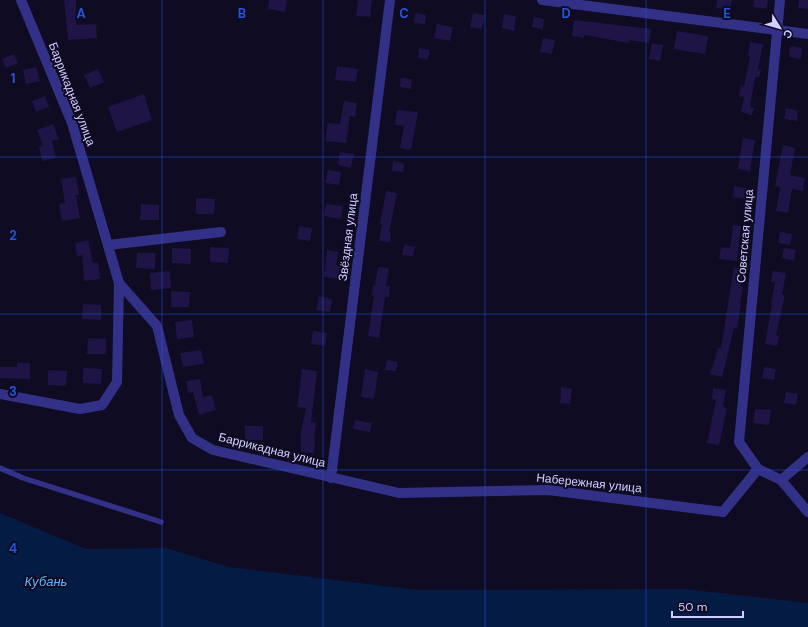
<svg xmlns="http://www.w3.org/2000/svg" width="808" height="627" viewBox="0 0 808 627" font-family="'DM Sans',sans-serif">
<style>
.water{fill:#041c43}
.building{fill:#1e1546}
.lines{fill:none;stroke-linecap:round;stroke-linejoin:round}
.lane{stroke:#333187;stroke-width:5.5}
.street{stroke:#333187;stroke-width:10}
.grid{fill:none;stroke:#2654da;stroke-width:1;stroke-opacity:0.55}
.labels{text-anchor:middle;stroke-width:4;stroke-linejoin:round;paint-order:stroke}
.street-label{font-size:12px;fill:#d2ceff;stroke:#0f0b23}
.water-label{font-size:13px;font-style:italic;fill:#5cb6ff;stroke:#0f0b23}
.grid-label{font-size:13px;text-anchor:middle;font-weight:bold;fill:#2654da;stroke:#0f0b23;stroke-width:4;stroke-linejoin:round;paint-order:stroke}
</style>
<rect width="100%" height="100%" fill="#0f0b23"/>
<polygon class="water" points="0,513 86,549 166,548 229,567 417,590 685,589 808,603 808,627 0,627"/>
<g class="building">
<polygon points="64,0 76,0 76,25 96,24 97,38 68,40"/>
<polygon points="269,0 287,0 285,12 268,9"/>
<polygon points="358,0 372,0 370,17 356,16"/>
<polygon points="717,0 732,0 730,10 716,8"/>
<polygon points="754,0 768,0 767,9 753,7"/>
<polygon points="799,0 808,0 808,9 798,8"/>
<polygon points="415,13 426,15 425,24 414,23"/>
<polygon points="473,13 485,15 482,29 470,27"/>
<polygon points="504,14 516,16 514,31 502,28"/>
<polygon points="534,17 544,19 543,29 532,27"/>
<polygon points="574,20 651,29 649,43 629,40 629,43 612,40 584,35 584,38 572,36"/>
<polygon points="437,24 453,27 450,41 434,38"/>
<polygon points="677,31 708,36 705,54 674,49"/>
<polygon points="543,38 555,40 552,54 540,52"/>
<polygon points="750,42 763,44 758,69 761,70 759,77 755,77 750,107 754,108 752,115 741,112 744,97 739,96 741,85 744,86 750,57 748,56"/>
<polygon points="652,43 663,45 660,61 649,59"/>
<polygon points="790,46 802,48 801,59 789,57"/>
<polygon points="419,48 430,50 428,59 418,58"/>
<polygon points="14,54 18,63 6,68 2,59"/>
<polygon points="337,66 358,69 356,82 335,80"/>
<polygon points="36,67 40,81 26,84 23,70"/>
<polygon points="98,69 104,82 90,88 84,75"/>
<polygon points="401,78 412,79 411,89 400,87"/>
<polygon points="144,94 152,120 117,132 108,107"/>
<polygon points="45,96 49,107 36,112 32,101"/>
<polygon points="344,101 357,103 355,117 350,116 346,143 325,141 328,123 340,124"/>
<polygon points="786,108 798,111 797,121 784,119"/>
<polygon points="397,110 418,112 411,150 400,148 404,126 395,125"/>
<polygon points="53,124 59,139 52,141 56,158 42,161 39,147 43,146 37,130"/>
<polygon points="743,138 755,140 750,171 738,169"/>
<polygon points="783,145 795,148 790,175 805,178 803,191 792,189 788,213 776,211 780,187 775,186"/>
<polygon points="340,152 354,154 351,168 338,165"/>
<polygon points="393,161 404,163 403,172 392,171"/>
<polygon points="328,170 341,172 339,185 325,183"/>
<polygon points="76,177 79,195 76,195 80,218 62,221 59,204 65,203 61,179"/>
<polygon points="734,186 747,188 745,199 733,197"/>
<polygon points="386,191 397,193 389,232 391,233 390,242 379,241 382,224 380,223"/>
<polygon points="196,198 215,199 214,214 196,214"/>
<polygon points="141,204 159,205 159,220 140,220"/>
<polygon points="326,204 343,206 341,219 324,216"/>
<polygon points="733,225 741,226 737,261 719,259 721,247 730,248"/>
<polygon points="299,226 312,228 310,241 297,239"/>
<polygon points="780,232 792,234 790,245 778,243"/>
<polygon points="88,240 93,263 98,262 100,279 84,281 82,255 77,256 75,243"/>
<polygon points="404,245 415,247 413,256 402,255"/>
<polygon points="210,247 229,248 228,263 210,262"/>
<polygon points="172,248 191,249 191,264 172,263"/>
<polygon points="784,248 796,250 794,261 782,258"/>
<polygon points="327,250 339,252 336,265 340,266 338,279 324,277"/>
<polygon points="137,253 155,253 155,269 136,268"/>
<polygon points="378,267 389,268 386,286 390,286 389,297 385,297 379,338 368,336 374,296 372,296 373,285 375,285"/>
<polygon points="734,267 744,270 740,286 743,287 740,304 741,304 737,329 734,328 722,377 710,374 718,348 721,348"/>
<polygon points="170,271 171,288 151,290 150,273"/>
<polygon points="773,271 786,273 782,295 785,295 776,335 779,336 777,346 765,344 772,304 771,304 775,282 771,282"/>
<polygon points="171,291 190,292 189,307 171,307"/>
<polygon points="319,296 332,299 330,312 316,310"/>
<polygon points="83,304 101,305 101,320 82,319"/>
<polygon points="192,320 194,337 177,339 175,322"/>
<polygon points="313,331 327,333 325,346 311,344"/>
<polygon points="88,338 106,339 106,354 87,354"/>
<polygon points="201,350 204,364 183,367 180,353"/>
<polygon points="387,360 398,362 396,371 385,370"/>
<polygon points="17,363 30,363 30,379 0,378 0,367 17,367"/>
<polygon points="764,367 776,369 774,380 762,378"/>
<polygon points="83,368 102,369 101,384 83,383"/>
<polygon points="302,369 317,371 311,422 316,423 314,437 315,438 314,453 301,452 301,431 306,408 297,407"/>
<polygon points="365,369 378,372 374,399 361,397"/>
<polygon points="48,370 67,371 66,386 48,385"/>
<polygon points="200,379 203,397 212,395 216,410 199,415 193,392 188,393 186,381"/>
<polygon points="561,387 572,389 570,404 560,403"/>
<polygon points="713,388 726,390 723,407 727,408 719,445 707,443 716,400 712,399"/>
<polygon points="786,392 798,394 796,405 784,403"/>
<polygon points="755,409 771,410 769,425 753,423"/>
<polygon points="355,420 372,423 370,432 353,429"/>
<rect x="245" y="426" width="18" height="14"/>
</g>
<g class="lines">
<polyline class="lane" points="0,468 23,478 161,522"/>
<g class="street">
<polyline points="542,0 808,34"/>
<polyline points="108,245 221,232"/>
<polyline points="119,283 157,326 179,415 192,438 213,450 399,493 548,490 723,512 758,469 781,480 808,512"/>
<polyline points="0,394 80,409 102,405 117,382 119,283 72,123 21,0"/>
<polyline points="758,469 739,442 780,0"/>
<polyline points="331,478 390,0"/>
<polyline points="781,480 808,457"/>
</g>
</g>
<path class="grid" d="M162,0V627M323,0V627M485,0V627M646,0V627M0,157H808M0,314H808M0,470H808"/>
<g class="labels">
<g class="street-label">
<text transform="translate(72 94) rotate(69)" y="4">Баррикадная улица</text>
<text transform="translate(745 236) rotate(-85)" y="4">Советская улица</text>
<text transform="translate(348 237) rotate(-83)" y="4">Звёздная улица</text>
<text transform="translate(272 450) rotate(14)" y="4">Баррикадная улица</text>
<text transform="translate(589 483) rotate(6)" y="4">Набережная улица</text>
</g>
<g class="water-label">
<text x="46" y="586">Кубань</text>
</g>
</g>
<g class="grid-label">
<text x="81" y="18">A</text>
<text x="242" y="18">B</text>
<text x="404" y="18">C</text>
<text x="566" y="18">D</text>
<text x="727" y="18">E</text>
<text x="13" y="83">1</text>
<text x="13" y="240">2</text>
<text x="13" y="396">3</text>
<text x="13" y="553">4</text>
</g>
<g transform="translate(780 28) rotate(127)" stroke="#0f0b23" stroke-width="3" paint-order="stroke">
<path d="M0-3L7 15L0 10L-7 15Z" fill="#d2ceff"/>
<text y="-6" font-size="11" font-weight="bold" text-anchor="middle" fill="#d2ceff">С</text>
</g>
<path d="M672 611v6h71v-6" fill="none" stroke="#d2ceff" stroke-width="2"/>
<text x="678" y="611" font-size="12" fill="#d2ceff" stroke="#0f0b23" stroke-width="3" paint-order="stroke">50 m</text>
</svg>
